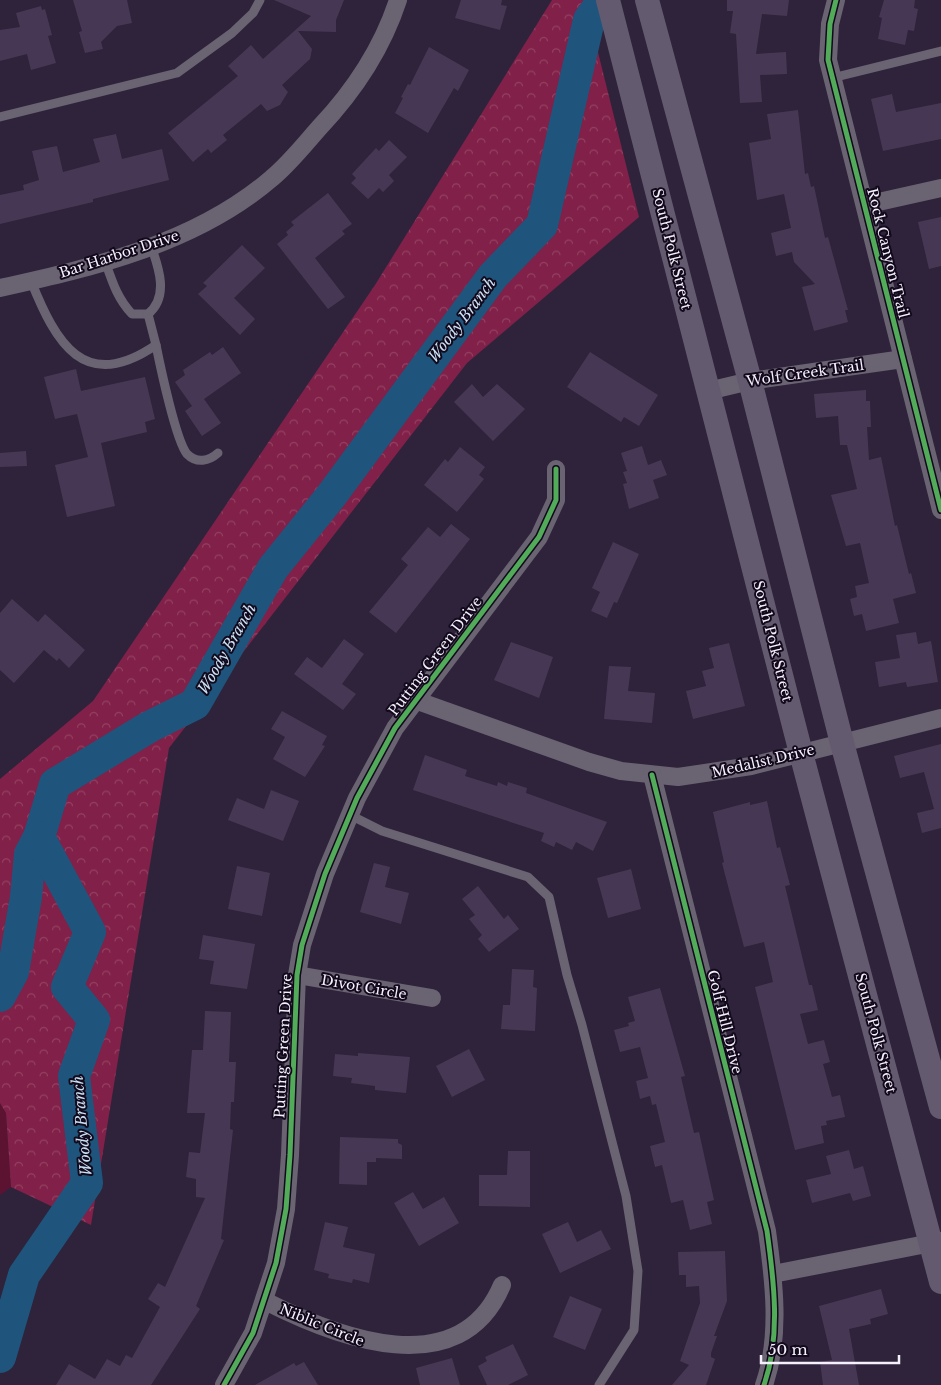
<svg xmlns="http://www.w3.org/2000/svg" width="941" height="1385" viewBox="0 0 941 1385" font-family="'Libre Baskerville',serif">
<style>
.grass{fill:#5b1331}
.forest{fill:url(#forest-crowns)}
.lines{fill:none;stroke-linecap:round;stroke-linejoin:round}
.river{stroke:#1f557c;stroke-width:32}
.building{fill:#463854}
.service{stroke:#6a6372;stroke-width:9}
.minor{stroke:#6a6372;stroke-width:18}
.secondary{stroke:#645a6f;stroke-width:24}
.cycleway-casing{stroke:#12091c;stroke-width:8}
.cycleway{stroke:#51ab58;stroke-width:5}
.labels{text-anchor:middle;stroke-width:4;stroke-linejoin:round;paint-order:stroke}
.street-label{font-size:14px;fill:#f5f1fc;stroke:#12091c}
.water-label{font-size:15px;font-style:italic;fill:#cbe2f5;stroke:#12091c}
</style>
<defs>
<pattern id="forest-crowns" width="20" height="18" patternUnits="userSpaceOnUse" patternTransform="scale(1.25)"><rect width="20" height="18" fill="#812048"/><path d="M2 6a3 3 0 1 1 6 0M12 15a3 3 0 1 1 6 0" fill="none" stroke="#934163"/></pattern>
</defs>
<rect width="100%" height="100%" fill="#2e233a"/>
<polygon class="grass" points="0,1103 6,1113 11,1187 0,1195"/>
<polygon class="forest" points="552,0 585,0 639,217 467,363 169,748 91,1225 11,1187 6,1113 0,1103 0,779 93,701 375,285"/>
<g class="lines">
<g class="river">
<polyline points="0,996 13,972 26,897 30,854 39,837 55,784 149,727 195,704 273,568 331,496 493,276 542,225 589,20 603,0"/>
<polyline points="0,1357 24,1275 87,1183 74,1076 94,1020 67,987 90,932 39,837"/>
</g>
</g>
<g class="building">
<polygon points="73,0 127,0 132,23 117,26 101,42 103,49 85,53 79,32 82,31"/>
<polygon points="274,0 344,0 336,20 336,32 298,31 312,49 310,59 282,85 288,92 280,105 267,111 261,104 223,135 227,140 211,153 208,149 193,162 168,133 238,76 228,66 251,45 263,59 311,16"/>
<polygon points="461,0 502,0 501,5 507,6 500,30 455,18"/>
<polygon points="727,0 789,0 787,16 762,14 756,54 786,52 787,74 760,75 762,102 740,103 736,34 730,33 733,11 727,11"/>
<polygon points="884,0 915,0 914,8 918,9 914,31 908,30 905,45 878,39 882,18 879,17"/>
<polygon points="41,6 42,10 45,9 52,35 48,36 56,63 31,70 27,54 0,61 0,30 20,27 16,13"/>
<polygon points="429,47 469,70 458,91 454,88 428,133 395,113 403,98 401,97 408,84 410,85"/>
<polygon points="892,94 896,112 941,103 941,139 883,151 871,99"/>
<polygon points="798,110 805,174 808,173 811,187 814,186 825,238 828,237 848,310 845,310 848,322 814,331 802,287 815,284 794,262 792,252 776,256 771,233 791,228 784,194 757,200 749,143 771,139 767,114"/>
<polygon points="116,134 122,159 162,149 169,180 93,199 93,202 0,224 0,195 24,190 23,185 39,180 32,151 57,146 63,172 100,162 93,139"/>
<polygon points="389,140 407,157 389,175 394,181 383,192 379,188 368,199 351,183 356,178 352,174 376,148 379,151"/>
<polygon points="328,193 352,224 342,231 345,234 315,258 345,297 328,309 277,244 288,235 286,232 294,225 291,222"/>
<polygon points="941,217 941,266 929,269 918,222"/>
<polygon points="242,245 265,268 234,298 255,319 240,335 198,294 207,286 203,283"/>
<polygon points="223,347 241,373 204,399 221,423 202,436 185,411 192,406 175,382 185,375 183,370 210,352 212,355"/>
<polygon points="590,352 658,395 639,426 624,417 621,422 567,387"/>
<polygon points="76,369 81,391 145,377 155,419 145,422 147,432 101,443 115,506 67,517 55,465 88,457 77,414 55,419 44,377"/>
<polygon points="472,384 483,397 497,384 525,409 493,441 454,402"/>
<polygon points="866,390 866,401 870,401 871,427 867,427 869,460 881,457 895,526 897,525 909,574 911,573 916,593 893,599 899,623 866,631 862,614 854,616 850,599 857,597 855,586 869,583 860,543 846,546 831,495 857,489 847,445 840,445 838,416 816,418 814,394"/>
<polygon points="642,446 648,465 661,460 667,475 653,480 659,498 629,509 623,484 627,483 623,472 627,471 621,453"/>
<polygon points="460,447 485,467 479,475 484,479 457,512 424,485 445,459 448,462"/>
<polygon points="26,451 27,466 0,467 0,453"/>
<polygon points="451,524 470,539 396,633 369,612 408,565 401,559 428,527 440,537"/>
<polygon points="613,542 639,554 617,603 614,602 607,618 591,611 600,592 592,588"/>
<polygon points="12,599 38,622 45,614 85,650 69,668 59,658 57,661 44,650 14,683 0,670 0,613"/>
<polygon points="916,632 918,644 931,641 938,682 907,687 906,682 879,687 875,662 900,658 896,635"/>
<polygon points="344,639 364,654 342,684 356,694 343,710 294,674 307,657 322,668"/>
<polygon points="511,642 553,657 539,698 494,680"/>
<polygon points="729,643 745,706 693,719 686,691 706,686 702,671 714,668 709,648"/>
<polygon points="609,666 631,667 628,691 655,693 652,723 604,719"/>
<polygon points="282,711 327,736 322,745 325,746 305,777 273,759 285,737 271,729"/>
<polygon points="941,744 941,828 922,833 917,813 934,809 924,772 900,778 894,756"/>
<polygon points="425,755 467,770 465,776 497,786 498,782 507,786 508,782 527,788 526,793 607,822 593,851 576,842 572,850 556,842 554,847 541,841 544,833 413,790"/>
<polygon points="271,790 299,801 283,841 228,820 237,798 264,809"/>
<polygon points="767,801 777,848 780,847 790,885 785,886 809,985 812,985 818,1010 800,1014 808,1044 824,1040 830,1062 823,1064 832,1097 840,1095 845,1117 826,1121 827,1125 821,1126 824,1143 795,1150 755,987 773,982 764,942 744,947 722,863 724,862 713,812 750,802 750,805"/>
<polygon points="374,863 390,867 385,887 409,893 401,924 360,912"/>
<polygon points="237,866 270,873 262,916 228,909"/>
<polygon points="631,869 641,909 608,918 597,878"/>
<polygon points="478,886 504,919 508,915 519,929 489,952 478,939 482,935 469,919 475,915 462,899"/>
<polygon points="203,935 255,944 247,989 210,984 214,961 199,959"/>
<polygon points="512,969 534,970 533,987 537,988 535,1031 501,1029 503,1005 510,1005"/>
<polygon points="660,988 685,1076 681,1077 694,1133 699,1132 714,1200 707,1202 712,1224 690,1230 683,1200 671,1203 662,1165 655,1167 650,1146 665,1142 656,1104 652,1105 650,1096 640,1099 636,1081 648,1078 640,1047 620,1052 614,1030 629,1026 628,1023 635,1021 628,997"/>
<polygon points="205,1011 231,1012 229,1062 236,1062 234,1102 231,1102 230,1129 233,1130 221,1239 224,1240 196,1306 200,1309 151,1385 56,1385 69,1364 95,1379 107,1359 120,1366 126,1355 132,1358 160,1307 148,1299 158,1283 165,1287 205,1198 196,1197 196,1179 186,1177 189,1152 200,1153 205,1113 187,1113 192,1050 203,1050"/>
<polygon points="469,1049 485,1080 452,1097 436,1066"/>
<polygon points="358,1053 410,1057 406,1093 375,1090 375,1086 351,1083 352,1078 333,1076 335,1054 358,1056"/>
<polygon points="340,1137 398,1139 398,1143 402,1145 402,1159 376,1158 376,1162 367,1162 367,1185 339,1184"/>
<polygon points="849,1150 854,1169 863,1166 871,1196 853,1201 850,1193 812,1203 806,1180 831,1174 826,1156"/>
<polygon points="508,1151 530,1151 530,1207 479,1206 479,1175 507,1175"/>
<polygon points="413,1192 423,1209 444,1197 459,1223 419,1246 394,1203"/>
<polygon points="325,1222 348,1227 343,1247 375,1254 369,1283 353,1279 352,1283 328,1278 329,1274 314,1270"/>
<polygon points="568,1222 577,1242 601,1230 611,1249 560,1273 542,1234"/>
<polygon points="725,1251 727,1301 714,1336 717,1336 711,1353 711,1357 715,1359 706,1385 672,1385 689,1365 680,1361 700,1303 699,1286 686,1287 686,1275 679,1275 678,1252"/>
<polygon points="881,1289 888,1314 870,1319 871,1324 849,1329 859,1385 823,1385 820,1362 832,1360 819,1306"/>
<polygon points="570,1296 602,1309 585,1350 553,1337"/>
<polygon points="513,1344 528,1375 508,1385 487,1385 478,1366 487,1361 485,1357"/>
<polygon points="452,1358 460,1385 420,1385 416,1368"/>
<polygon points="304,1362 318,1385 255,1385 294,1363 296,1366"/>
</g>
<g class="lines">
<g class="service">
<polyline points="832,78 941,51"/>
<polyline points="0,117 177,73 232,33 253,13 260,0"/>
<path d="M105,261C112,281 117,298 132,314H148"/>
<path d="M31,281C56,343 84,394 156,345L148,314C169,297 159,268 151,246"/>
<path d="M156,345C160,365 176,441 187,454C197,464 209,461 218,453"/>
<polyline points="350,815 382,831 528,877 549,897 567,975 582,1025 626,1196 638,1271 634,1330 599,1385"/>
</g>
<g class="minor">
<polyline points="836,0 830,24 828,60 941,510"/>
<polyline points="865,205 941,188"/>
<path d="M0,288C95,267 197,243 272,178C289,164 304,145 319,128C354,91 382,49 398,0"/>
<polyline points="708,391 750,381 903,359"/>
<polyline points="415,700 589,762 621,771 678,777 751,766 941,718"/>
<path d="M652,775L767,1231C774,1281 781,1337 764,1385"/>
<polyline points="297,975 432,998"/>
<polyline points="773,1274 941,1241"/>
<path d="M265,1301C338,1338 460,1385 502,1285"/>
<polyline points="224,1385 253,1333 276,1263 286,1209 290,1155 297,975 302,945 325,874 357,798 395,728 539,537 556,500 556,469"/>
</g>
<g class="secondary">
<polyline points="608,0 801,753 941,1282"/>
<polyline points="647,0 750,381 842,743 941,1107"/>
</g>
<g class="cycleway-casing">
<g id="cycleway">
<polyline points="836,0 830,24 828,60 941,510"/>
<path d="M652,775L767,1231C774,1281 781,1337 764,1385"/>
<polyline points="224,1385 253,1333 276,1263 286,1209 290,1155 297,975 302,945 325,874 357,798 395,728 539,537 556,500 556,469"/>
</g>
</g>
<use href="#cycleway" class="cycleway"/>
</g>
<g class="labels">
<g class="street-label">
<text transform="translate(672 249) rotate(76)" y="5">South Polk Street</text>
<text transform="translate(888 253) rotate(76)" y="5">Rock Canyon Trail</text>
<text transform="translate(119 254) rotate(-18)" y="5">Bar Harbor Drive</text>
<text transform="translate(805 373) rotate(-8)" y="5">Wolf Creek Trail</text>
<text transform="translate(773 641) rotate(76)" y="5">South Polk Street</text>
<text transform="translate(435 656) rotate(-53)" y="5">Putting Green Drive</text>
<text transform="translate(763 761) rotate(-13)" y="5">Medalist Drive</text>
<text transform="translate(364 987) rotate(10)" y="5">Divot Circle</text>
<text transform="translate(725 1022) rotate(76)" y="5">Golf Hill Drive</text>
<text transform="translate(876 1033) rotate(75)" y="5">South Polk Street</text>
<text transform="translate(283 1046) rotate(-87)" y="5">Putting Green Drive</text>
<text transform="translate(322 1325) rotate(22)" y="5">Niblic Circle</text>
</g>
<g class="water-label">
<text transform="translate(462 320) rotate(-53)" y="5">Woody Branch</text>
<text transform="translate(227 649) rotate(-60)" y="5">Woody Branch</text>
<text transform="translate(82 1126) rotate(-95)" y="5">Woody Branch</text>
</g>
</g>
<path d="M761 1355v8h138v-8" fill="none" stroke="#f5f1fc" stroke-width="2.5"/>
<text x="768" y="1355" font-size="15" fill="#f5f1fc" stroke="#12091c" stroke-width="4" paint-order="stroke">50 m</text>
</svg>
